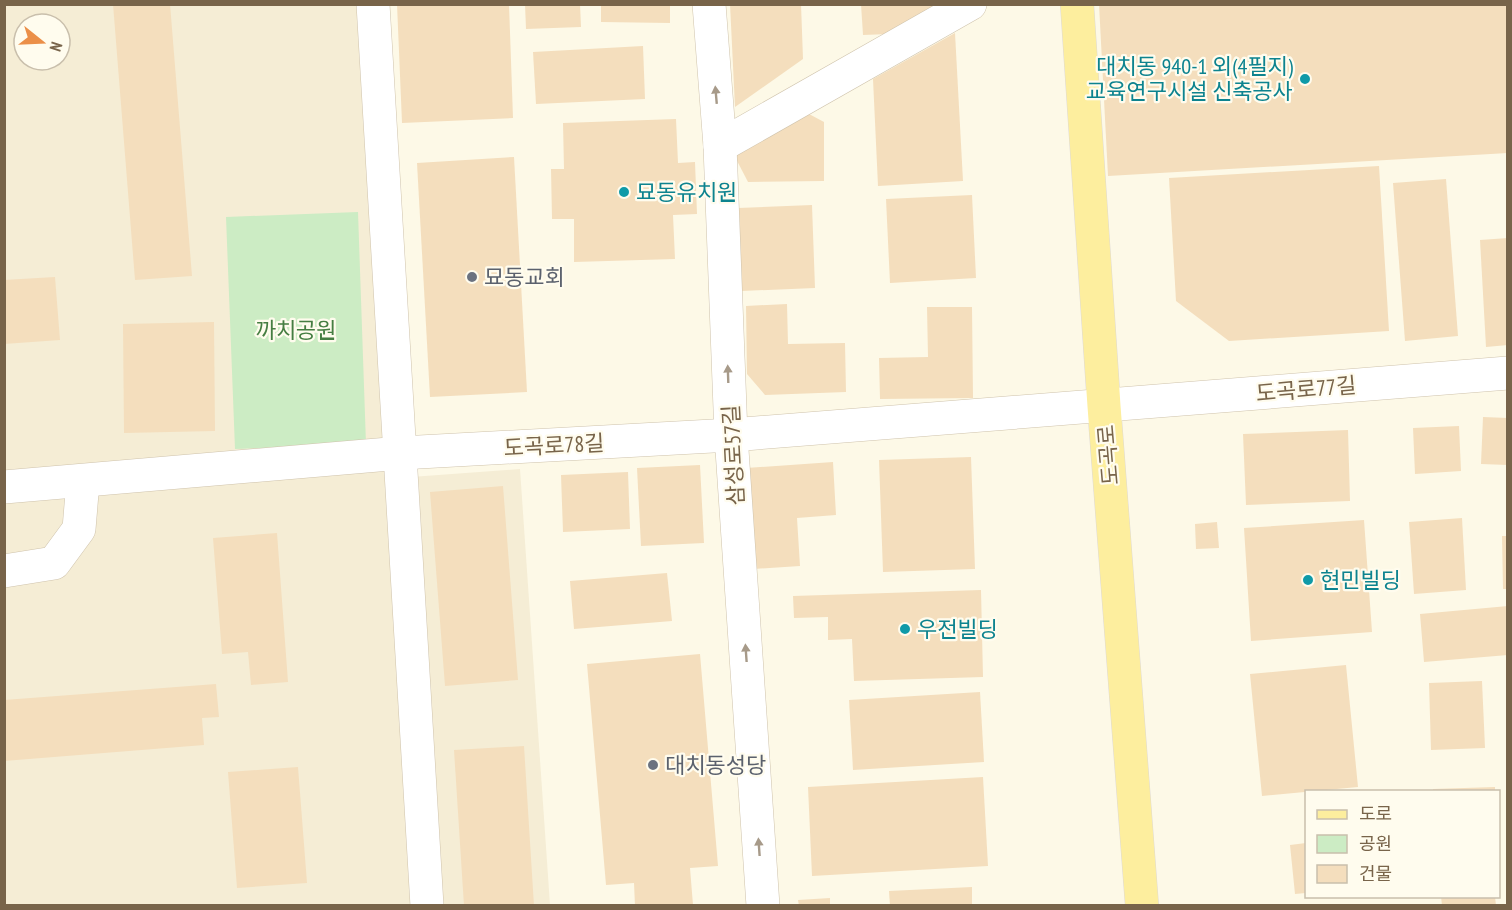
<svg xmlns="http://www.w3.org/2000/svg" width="1512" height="910" viewBox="0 0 1512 910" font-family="'PT Sans Narrow','Noto Sans KR',sans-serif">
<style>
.residential{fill:#f5edd5;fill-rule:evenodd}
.green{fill:#ccecc4}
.building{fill:#f4debd}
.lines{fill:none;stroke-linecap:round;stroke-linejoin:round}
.minor-casing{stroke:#cfc3ac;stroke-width:34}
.major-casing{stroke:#dfdad4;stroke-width:34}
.minor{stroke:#fff;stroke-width:33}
.major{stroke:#fdee9e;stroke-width:33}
.oneway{fill:#a79a89}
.culture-dot{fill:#0f9aa8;stroke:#fffcee;stroke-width:2}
.worship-dot{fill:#6b7280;stroke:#fffcee;stroke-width:2}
.labels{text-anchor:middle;stroke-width:4.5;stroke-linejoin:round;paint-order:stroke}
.culture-label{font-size:22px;fill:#0d838f;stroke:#fffcee;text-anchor:start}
.worship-label{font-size:22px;fill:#5b616d;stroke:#fffcee;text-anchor:start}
.park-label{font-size:22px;fill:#467e42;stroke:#fffcee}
.street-label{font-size:22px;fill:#78644a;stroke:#fffcee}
</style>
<rect width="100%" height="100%" fill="#fdf9e7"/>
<g class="residential">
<path d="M5,5H361L417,905L5,906ZM24,24H60V60H24Z"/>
<polygon points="520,469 550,905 440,905 411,477"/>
</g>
<polygon class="green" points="358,212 366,444 235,449 226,217"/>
<g class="building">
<polygon points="113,4 170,4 192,276 135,280"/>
<polygon points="397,4 509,4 513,118 402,123"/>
<polygon points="525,4 580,4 581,27 526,29"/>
<polygon points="601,4 670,4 670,23 601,22"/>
<polygon points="730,4 801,4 803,59 735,107"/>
<polygon points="861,4 936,4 889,34 863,35"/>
<polygon points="1099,4 1508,4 1508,153 1108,176"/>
<polygon points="955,33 963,181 878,186 873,79"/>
<polygon points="643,46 645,99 536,104 533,52"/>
<polygon points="809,114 824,122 824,181 748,182 734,155"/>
<polygon points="676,119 678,163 695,162 697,214 673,215 675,259 574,262 574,219 552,219 551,169 564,169 563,123"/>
<polygon points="514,157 527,392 430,397 417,163"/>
<polygon points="1379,166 1389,331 1229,341 1176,301 1169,178"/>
<polygon points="1446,179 1458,336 1405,341 1393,183"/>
<polygon points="972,195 976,278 890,283 886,199"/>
<polygon points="812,205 815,288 741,291 738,208"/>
<polygon points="1508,238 1508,345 1486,347 1480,240"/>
<polygon points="55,277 60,340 4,344 4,280"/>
<polygon points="787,304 788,344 845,343 846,392 765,395 747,374 746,306"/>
<polygon points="927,307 972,307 973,398 880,399 879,358 928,357"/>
<polygon points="214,322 215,431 124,433 123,324"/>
<polygon points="1483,417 1508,418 1508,465 1481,464"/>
<polygon points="1459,426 1461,471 1415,474 1413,428"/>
<polygon points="1348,430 1350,501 1246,505 1243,434"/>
<polygon points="971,457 975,569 883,572 879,460"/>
<polygon points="833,462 836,515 797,518 800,566 753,569 746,468"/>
<polygon points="700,465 704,543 641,546 637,468"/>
<polygon points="628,472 630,529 563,532 561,475"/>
<polygon points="503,486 518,680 445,686 430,492"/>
<polygon points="1462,518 1466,590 1414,594 1409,522"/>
<polygon points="1364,520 1372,632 1251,641 1244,528"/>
<polygon points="1217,522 1219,548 1196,549 1195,524"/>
<polygon points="277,533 288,682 251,685 248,652 222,654 213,538"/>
<polygon points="1502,536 1508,536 1508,589 1503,589"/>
<polygon points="667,573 672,621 574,629 570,581"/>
<polygon points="981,590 983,677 854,681 852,639 828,640 828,617 794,618 793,596"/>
<polygon points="1508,606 1508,655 1424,662 1420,614"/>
<polygon points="700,654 718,866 690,868 693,905 635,906 634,883 606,885 587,664"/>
<polygon points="1346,665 1358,787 1262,796 1250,674"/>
<polygon points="1482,681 1485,748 1431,750 1429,683"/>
<polygon points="216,684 219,717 202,718 204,745 4,761 4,700"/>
<polygon points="980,692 984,762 853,770 849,700"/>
<polygon points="524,746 534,906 464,906 454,750"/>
<polygon points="298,767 307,883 237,888 228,772"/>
<polygon points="983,777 988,866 812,876 808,787"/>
<polygon points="1495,787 1495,792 1433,792 1433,789"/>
<polygon points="1306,843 1306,893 1295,894 1290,845"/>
<polygon points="972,887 972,906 890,906 889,891"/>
<polygon points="1441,896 1495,896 1496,906 1442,906"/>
<polygon points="830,898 830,906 799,906 798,900"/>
</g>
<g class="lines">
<g class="minor-casing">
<g id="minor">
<polyline points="373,4 427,906"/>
<polyline points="709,4 720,146 731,435 763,906"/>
<polyline points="720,146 970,4"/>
<polyline points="4,487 401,453 731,435 1508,373"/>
<polyline points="4,571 54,563 79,529 83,481"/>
</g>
</g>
<g class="major-casing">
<polyline id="major" points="1077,4 1104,406 1142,906"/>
</g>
<use href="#minor" class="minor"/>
<use href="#major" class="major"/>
</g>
<defs><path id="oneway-solid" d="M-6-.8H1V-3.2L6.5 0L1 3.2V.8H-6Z" transform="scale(1.5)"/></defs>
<g class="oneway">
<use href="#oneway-solid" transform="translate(716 95) rotate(-95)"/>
<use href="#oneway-solid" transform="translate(728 374) rotate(-92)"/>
<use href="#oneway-solid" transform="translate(746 653) rotate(-94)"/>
<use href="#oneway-solid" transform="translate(759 847) rotate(-94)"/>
</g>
<g class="culture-dot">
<circle cx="1305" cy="79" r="6"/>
<circle cx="624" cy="192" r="6"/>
<circle cx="1308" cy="580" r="6"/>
<circle cx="905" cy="629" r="6"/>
</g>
<g class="worship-dot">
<circle cx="472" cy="277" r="6"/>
<circle cx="653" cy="765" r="6"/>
</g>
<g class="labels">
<g class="culture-label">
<text x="1293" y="74" text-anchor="end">대치동 940-1 외(4필지)<tspan x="1293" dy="25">교육연구시설 신축공사</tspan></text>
<text x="636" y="200">묘동유치원</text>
<text x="1320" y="588">현민빌딩</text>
<text x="917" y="637">우전빌딩</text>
</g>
<g class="worship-label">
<text x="484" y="285">묘동교회</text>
<text x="665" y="773">대치동성당</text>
</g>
<g class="park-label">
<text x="296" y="338">까치공원</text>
</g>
<g class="street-label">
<text transform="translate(1306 389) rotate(-5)" y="8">도곡로77길</text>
<text transform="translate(554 445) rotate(-3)" y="8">도곡로78길</text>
<text transform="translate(733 455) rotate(-93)" y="8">삼성로57길</text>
<text transform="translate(1108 455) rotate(-95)" y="8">도곡로</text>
</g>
</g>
<rect width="1512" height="910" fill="none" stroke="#78644a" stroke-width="12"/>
<rect x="1305" y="790" width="195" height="108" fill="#fffcee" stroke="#c9bfac" stroke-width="1.5"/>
<rect x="1317" y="810" width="30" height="9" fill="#fdee9e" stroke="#c9bfac" stroke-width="1.5"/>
<text x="1359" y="820" font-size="18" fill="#78644a">도로</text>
<rect x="1317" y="835" width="30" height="18" fill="#ccecc4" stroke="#c9bfac" stroke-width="1.5"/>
<text x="1359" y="850" font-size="18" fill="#78644a">공원</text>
<rect x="1317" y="865" width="30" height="18" fill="#f4debd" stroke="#c9bfac" stroke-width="1.5"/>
<text x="1359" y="880" font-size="18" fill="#78644a">건물</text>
<g transform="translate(42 42) rotate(108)"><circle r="28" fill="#fffcee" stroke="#c9bfac" stroke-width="1.5"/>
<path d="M0-4.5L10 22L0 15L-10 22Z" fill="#eb8f48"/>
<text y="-9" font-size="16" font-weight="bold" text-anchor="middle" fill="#78644a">N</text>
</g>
</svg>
